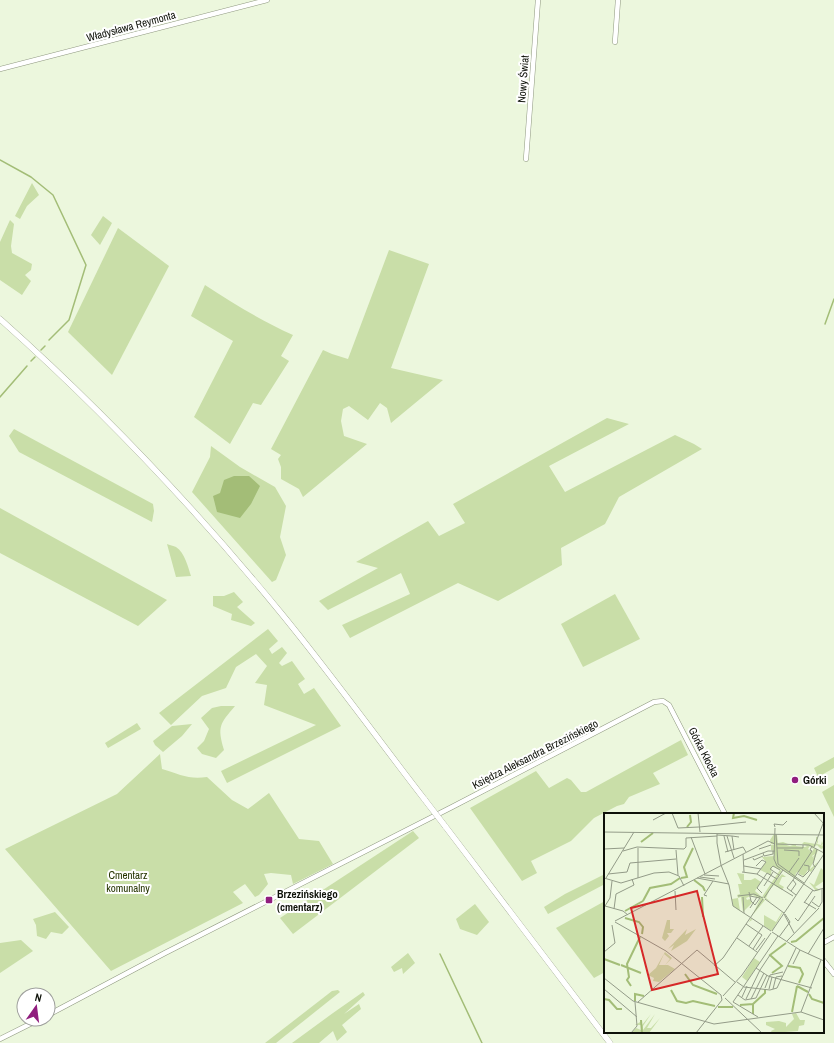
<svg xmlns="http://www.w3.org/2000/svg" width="834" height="1043" viewBox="0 0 834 1043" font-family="'Archivo Narrow',sans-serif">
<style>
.green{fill:#c9dea8}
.water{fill:#a3bd77}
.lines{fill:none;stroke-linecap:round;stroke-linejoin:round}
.stream{stroke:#a3bd77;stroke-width:1.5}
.minor-casing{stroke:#8e977f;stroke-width:5.5}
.major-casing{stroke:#8e977f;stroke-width:6}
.minor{stroke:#fff;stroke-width:4.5}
.major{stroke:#fff;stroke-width:5.5}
.major-bridge-casing{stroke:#8e977f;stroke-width:6;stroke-linecap:butt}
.major-bridge{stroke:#fff;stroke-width:5.5}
.poi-dot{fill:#901d7e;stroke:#fff;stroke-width:1.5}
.labels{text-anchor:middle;stroke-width:4;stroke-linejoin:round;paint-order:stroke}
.street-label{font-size:11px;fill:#0e1109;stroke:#fff}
.poi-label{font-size:11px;font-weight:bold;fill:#0e1109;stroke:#fff;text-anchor:start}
.park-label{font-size:11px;fill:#253400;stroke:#fff}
.inset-river{fill:none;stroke:#a3bd77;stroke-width:2}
.inset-road{fill:none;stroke:#939b88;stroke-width:1}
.view{fill:#d62828;fill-opacity:0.15;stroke:#d62828;stroke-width:2}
.inset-edge{fill:none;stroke:#0e1109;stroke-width:2}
</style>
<rect width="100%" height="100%" fill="#ecf7dd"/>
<g class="green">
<polygon points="32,183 39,195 27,206 20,219 15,216"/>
<polygon points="103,216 112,223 100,245 91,235"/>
<polygon points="10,220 14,224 11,246 12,253 32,264 31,270 25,275 31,281 22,295 0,280 0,242"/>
<polygon points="118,228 169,266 112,375 68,332"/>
<polygon points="389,250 429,264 391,368 443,380 391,423 387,408 380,403 368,420 349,406 343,409 341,421 344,436 367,444 303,497 299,489 281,479 281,467 278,459 281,455 271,449 323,350 332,354 348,359"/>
<path d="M205,285C234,304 262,321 293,335L281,356L289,361L261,405L253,403L230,444L194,417L233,341L191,316Z"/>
<polygon points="607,418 629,424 549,466 565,492 675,435 694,444 702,449 619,497 605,524 561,548 562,565 498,601 458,583 350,638 342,625 410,594 401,573 328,610 319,601 378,568 356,562 428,521 439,536 465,523 453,504"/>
<polygon points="14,429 153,504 154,511 152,522 19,452 9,436"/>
<polygon points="211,446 240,467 275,487 286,506 280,537 286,555 276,580 272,582 192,492 210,457"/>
<polygon points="0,508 167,600 138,626 0,553"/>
<path d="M167,544C169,545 174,546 176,547C185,553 188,567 191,576L176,577Z"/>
<polygon points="234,592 243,602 237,607 255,623 251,626 231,620 232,614 213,606 213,596 224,596"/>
<polygon points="615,594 640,639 583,667 561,624"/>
<polygon points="268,629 278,641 269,649 272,654 282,647 287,653 279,663 282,666 292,661 305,679 298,684 304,694 314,688 341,726 227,783 221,771 316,725 264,705 267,685 255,683 267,666 256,654 236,667 226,688 202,696 171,725 159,713"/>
<path d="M221,706H235C220,724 217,726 224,750L216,758L202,754L197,748L204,741L209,729L201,718L212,708Z"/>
<polygon points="137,723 141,729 108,748 105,743"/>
<polygon points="192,724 182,736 163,752 155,745 153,741 172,726"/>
<polygon points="681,740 688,755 653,773 660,784 629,797 624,804 617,806 594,818 571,841 531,861 537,873 522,881 470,808 536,771 549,788 567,778 571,780 581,792 586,792"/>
<path d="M160,754L162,769C179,774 189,780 207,777L232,800L248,809L269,793L299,839L319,841L333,864L293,884L291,875L271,873L264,874L268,884L259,895L255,897L245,884L233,892L243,903L111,971L5,849L117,794Z"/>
<polygon points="834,757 834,768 818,777 814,768"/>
<polygon points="834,785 834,817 822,792"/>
<polygon points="413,831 419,838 293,934 280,918"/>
<polygon points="605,874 605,884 548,914 544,907 565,894"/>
<polygon points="605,901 605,972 594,978 556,928"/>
<polygon points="475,904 489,922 477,935 460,929 456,919"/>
<polygon points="55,912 69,927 62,934 51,932 46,939 37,936 36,925 33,919"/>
<polygon points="21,940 33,951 0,973 0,943"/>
<polygon points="408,953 415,963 403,974 402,968 394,972 391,967"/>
<polygon points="338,990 340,992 276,1043 265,1043 332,991"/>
<polygon points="363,992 365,995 344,1014 359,1004 361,1009 342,1025 347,1032 337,1041 333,1031 319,1043 292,1043 333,1013"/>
</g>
<polygon class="water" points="234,476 249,476 260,486 251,504 240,518 217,512 213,496 220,493 224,480"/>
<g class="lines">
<g class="stream">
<polyline points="0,160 31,177 53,195 86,265 69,320 49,340"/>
<polyline points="825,324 834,299"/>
<polyline points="41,350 45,346"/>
<polyline points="31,361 35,357"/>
<polyline points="0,397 27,366"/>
<polyline points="440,954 482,1043"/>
</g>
<g class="minor-casing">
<g id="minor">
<polyline points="615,42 618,0"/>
<polyline points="0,69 267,0"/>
<polyline points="526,159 538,0"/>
<polyline points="823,943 834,937"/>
<polyline points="823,960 834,974"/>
<polyline points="48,1015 165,953 452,807 654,702 663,701 669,705 725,814"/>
<polyline points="0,1039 40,1019"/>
</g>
</g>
<g class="major-casing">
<g id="major">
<path d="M0,319C101,409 195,508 281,613C331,674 377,738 425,800"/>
<polyline points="445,826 610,1043"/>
</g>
</g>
<use href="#minor" class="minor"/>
<use href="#major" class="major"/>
<g class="major-bridge-casing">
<polyline id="major-bridge" points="425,800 445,826"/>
</g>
<use href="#major-bridge" class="major-bridge"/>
</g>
<g class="poi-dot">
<circle cx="795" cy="780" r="4"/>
<rect x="265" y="896" width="8" height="8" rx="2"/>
</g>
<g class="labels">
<g class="street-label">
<text transform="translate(131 26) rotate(-15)" y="4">Władysława Reymonta</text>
<text transform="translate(523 79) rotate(-86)" y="4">Nowy Świat</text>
<text transform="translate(704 752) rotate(63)" y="4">Górka Kłocka</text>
<text transform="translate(535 754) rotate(-27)" y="4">Księdza Aleksandra Brzezińskiego</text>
</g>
<g class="poi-label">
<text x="803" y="784">Górki</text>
<text x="277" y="898">Brzezińskiego<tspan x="277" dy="13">(cmentarz)</tspan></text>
</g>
<g class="park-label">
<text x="128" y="879">Cmentarz<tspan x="128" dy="13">komunalny</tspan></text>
</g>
</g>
<g transform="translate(604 813)">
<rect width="220" height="220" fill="#ecf7dd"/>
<path d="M170,21L173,22L174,30L179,29L184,31H179L186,33L192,31V33L201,34L203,33L198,31L200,29L212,31L213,29L212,27V24H213L214,29L213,31L217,32L218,28L219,31L217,33L220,32V35L217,36L213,32L210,34L211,31L209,36L206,33L204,36L208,39L210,35L214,37L211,45L209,44L211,41L208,43L211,46L205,57L214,49L207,59L204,57L200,63L195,61V58L192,60L191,64L199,70L175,55L178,58L171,69L178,61L182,64H178L175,71L180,74L178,77L170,72L166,76L162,85L167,89L158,84L176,57L168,53L167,62L156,57L162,49L158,44L170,43L169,38H171L167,37V32L172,31H167L166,27ZM217,55L220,58V68L211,74L216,77L212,78L205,69L210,72ZM133,60L140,61V67H147L151,65L157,69L151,78L161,87L147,104L148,107L145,109L156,86L149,82L142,85L143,87L146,86L148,90L139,99L137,84L134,85L136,98L129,93L128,86L134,85L133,82L136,81L134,71H138ZM178,99H179L168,118L160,113V102L172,109ZM63,107H66V116H70L67,120H63L65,123L61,128L58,125ZM83,116L81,122L92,116L83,128L67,138L70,132L64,136ZM61,139L68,145L61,152L66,146L60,141L55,152H64L71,156L55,169L49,168L50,165L44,162L52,155ZM150,145L156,149L143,168L138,164ZM192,200L196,207H201L200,212L195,213L194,218L168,220L167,218L171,216L162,212V209L175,208L182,210V214L190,206L188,201ZM47,201L39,213V217L51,201L43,215H47L56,205L45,220H27L32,215L37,217V212H31L38,208V212Z" fill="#c9dea8"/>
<path class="inset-river" d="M130,0L129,5L140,3L153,7M83,14L87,9L86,2M37,29L49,20M77,65L83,64L80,54L89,35M90,67L99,74L101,78M98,84L99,104M39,88L46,75L67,71L76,65M21,98L39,88M21,105L35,109L39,114L38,121M187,129L192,128L220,105M0,146L16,152M17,152L37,160M184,153L196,155L199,161L195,170M168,160L178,153L166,142L182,130M81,161L89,172L113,181M27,173L23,167L25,164L23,151L36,124M193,173L204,179M67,177L73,188L82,190L89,188L111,193M205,181L208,186L220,190M0,186L5,187L13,196H18M31,188V181L40,183M136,192L149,191M114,194H129M188,199L193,173M149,201V191L161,180V176M37,207L38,220"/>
<path class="inset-road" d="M68,0L74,15L95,14M94,0L96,19M210,0L220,11M49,7L62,0M96,14L142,9M171,14L170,11L179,12L183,8M171,15L170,46L173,53L210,78L220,75M0,19L220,22M113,21V30L117,52M172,21L174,51L200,70M113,22L128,23M120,23L124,39M123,23L130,45M87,24L101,61M82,25L113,23M172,31L205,32L220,40M210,34L220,8M173,35H199V32M0,36L20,35M155,36L167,32M72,37L74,62M130,37L128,23L135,24M180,37L195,38V43M19,38L33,34L80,36L82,34V25M121,39L139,34L142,39M159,40L160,43L169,41V38M139,41L140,59M149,45L150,47L159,43M140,47L164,38H171M117,52L125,72L129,93L167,118M140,53L157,56M152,53L158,47L162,49L153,61M211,54L209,51L213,36M138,59L153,61L189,83M185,59L195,45M4,61L23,59L26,50L72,46M194,61L199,64L205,58V53L200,52M100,62L115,63M175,62L166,56L169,53L176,57M96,64L111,66M0,65L17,70L50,60L65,59L75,63L80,73M2,65L30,19M34,65V35M93,65L125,71M189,67L183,75L192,82M8,68L6,85L1,93L19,98L24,102M160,73L169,59M71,78L72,97M187,78L192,71L189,67L208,38L206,37L208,33M145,79L147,88L151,92M158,80L153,75L163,60L173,66M103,83L100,82L109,68M134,83L150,81L159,85M146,83L156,85L151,92M139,84L140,100M160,85L179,57M161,86L180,100M200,89L212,96M208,89L215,94L218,89M218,89V76M200,90L209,77M146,95L153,84M10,96L12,81L30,72L28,66M180,101L190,120M191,105L194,108L211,83M11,108L164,28L171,31M11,109L62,138L117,182L118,187M142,111L158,122L149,136M168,118L220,41M168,119L196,137L220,148M175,124L186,109L181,101M133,125L153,139M183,128L215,95M145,133L159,113M152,137L161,125M0,139L11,130L8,112M204,141L220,115M189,151L196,137M110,153L119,145L159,86M152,155L164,163L208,175M156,157L166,142M0,165L29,188L110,211L197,199L220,207M133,169L140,174L166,177L173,175L192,135M161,175L166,162L179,159M0,176L33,204M165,176L168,164M169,176L172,164L178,163M134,182L141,187L152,185L163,162M119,183L138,162L167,120M138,184L143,173M121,185L158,220M142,186L156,157M147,186L160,160M34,189L93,137L131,169M197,199L217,147M154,204L129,189L174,123M27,220L33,213L31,189M92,220L118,187"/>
<path class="view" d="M93,78L114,161L48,177L27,95Z"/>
<rect width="220" height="220" class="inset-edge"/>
</g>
<g transform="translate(36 1007) rotate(14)"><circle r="19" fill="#ffffff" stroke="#9fa09d"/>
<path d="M0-3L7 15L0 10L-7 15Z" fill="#901d7e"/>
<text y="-6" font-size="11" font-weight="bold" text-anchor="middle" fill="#0e1109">N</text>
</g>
</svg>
